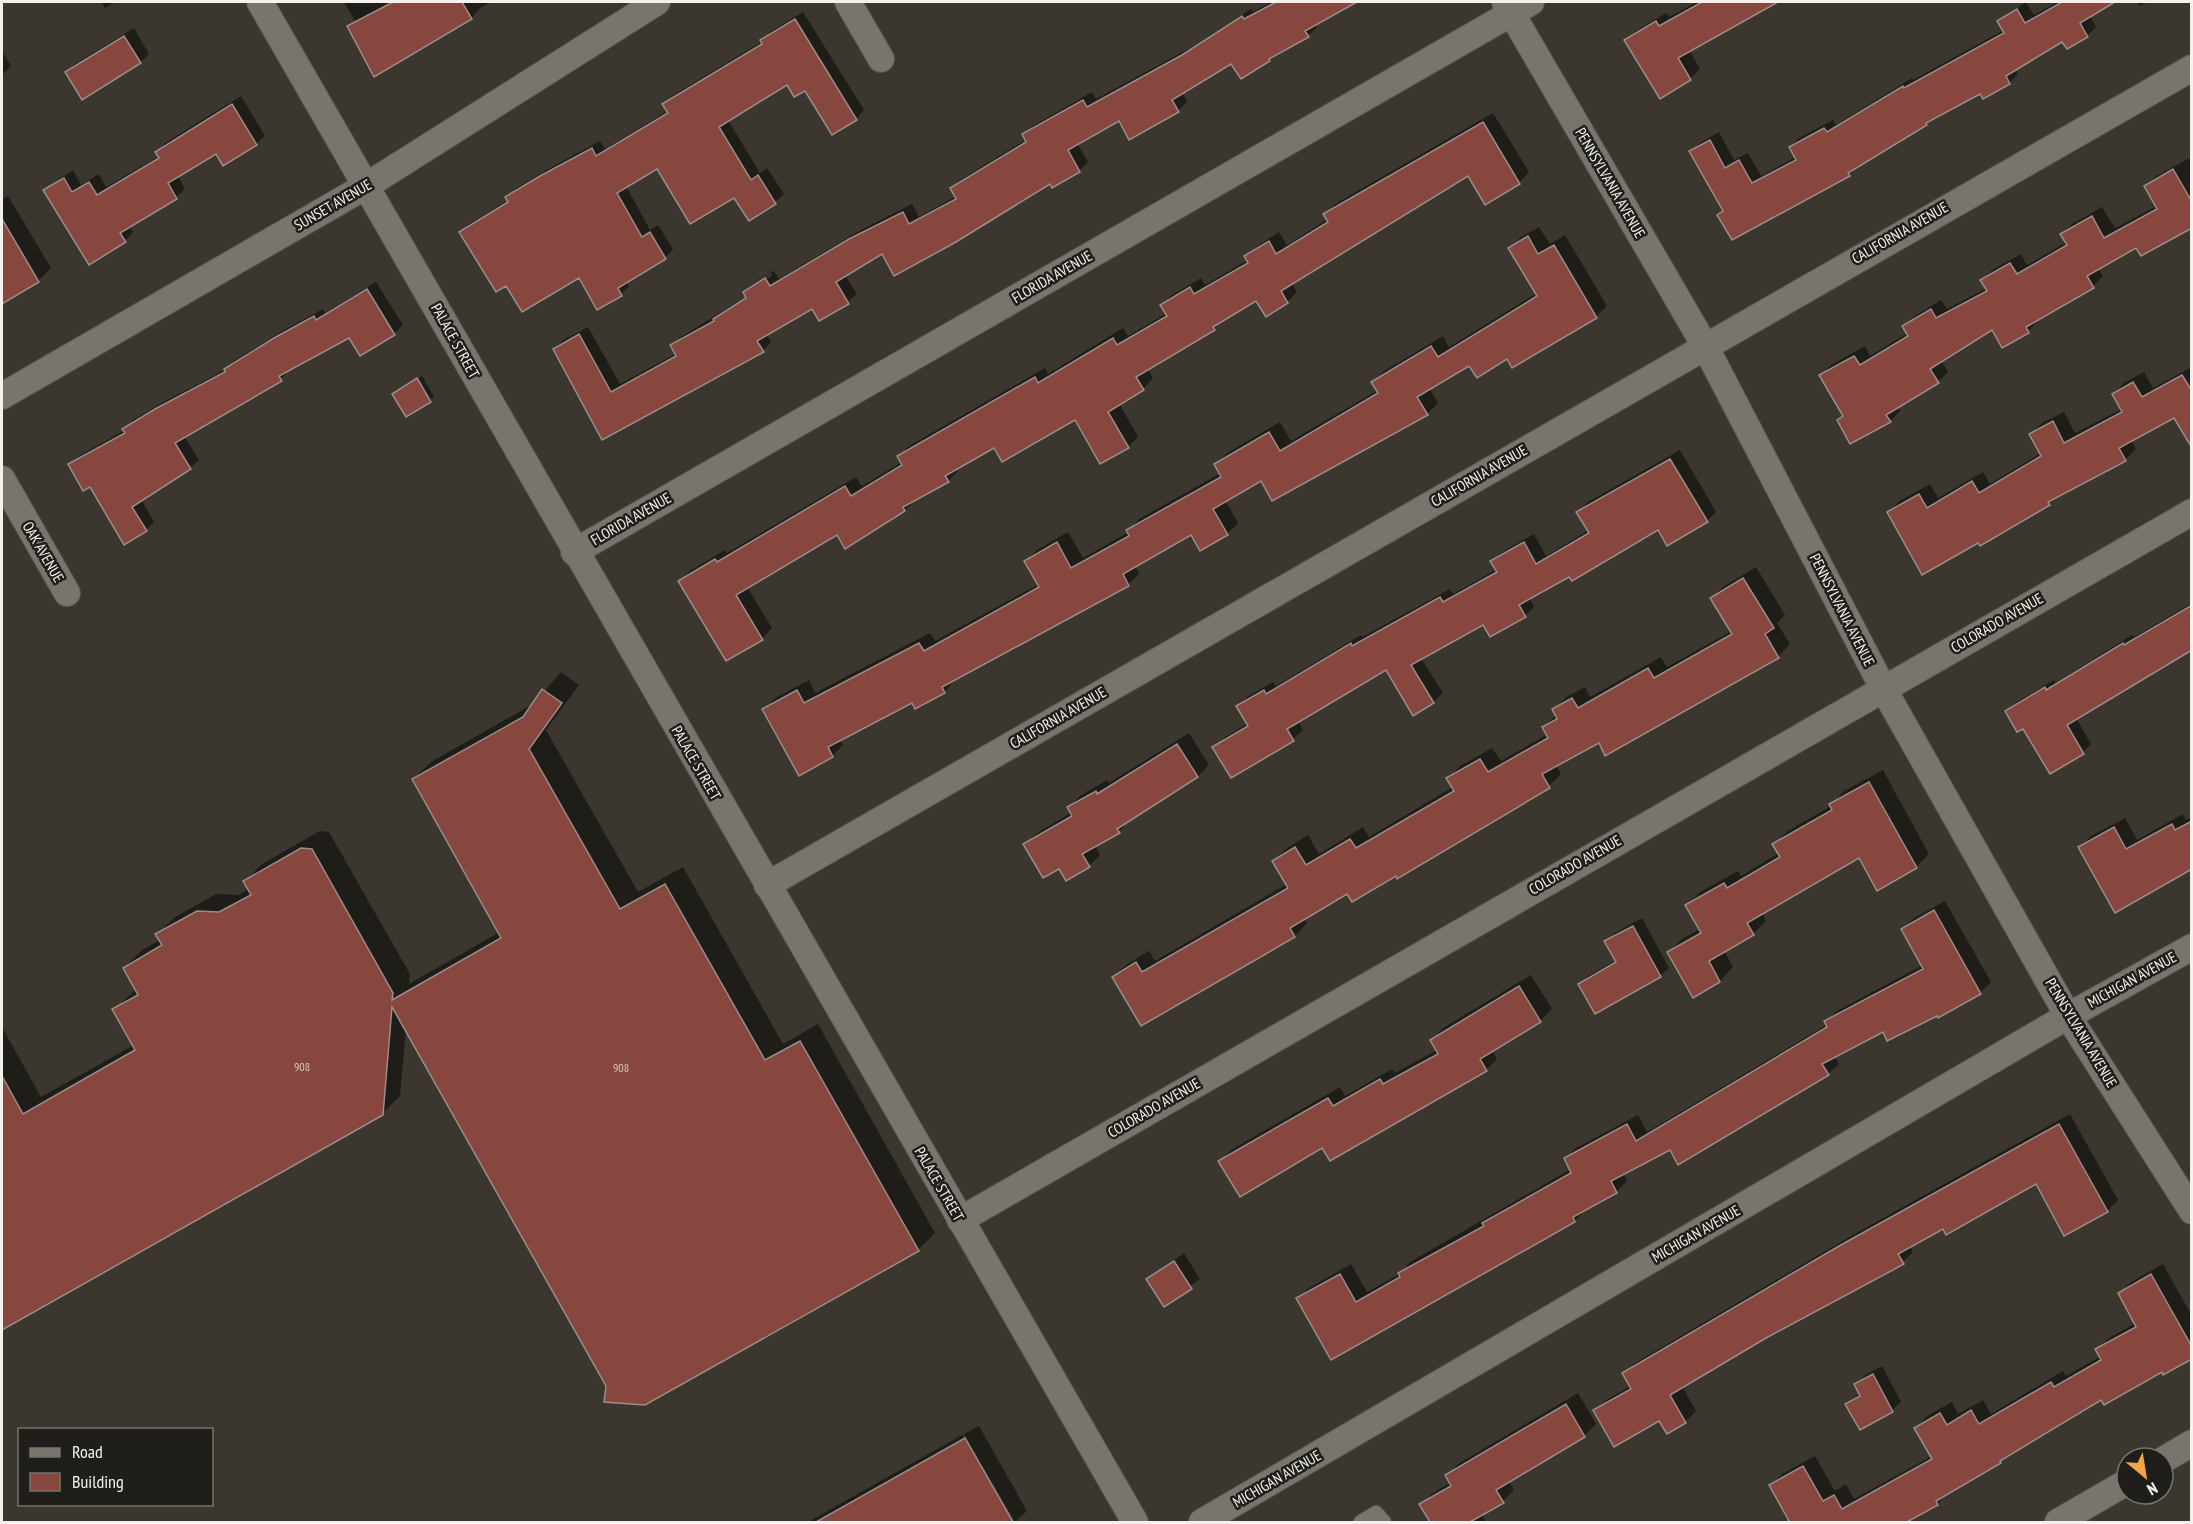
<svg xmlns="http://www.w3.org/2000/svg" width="2193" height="1524" viewBox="0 0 2193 1524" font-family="'PT Sans Narrow',sans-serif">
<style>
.shadow{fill:#0007;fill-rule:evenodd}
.building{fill:#87473e;stroke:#9a8d8b;stroke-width:1.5}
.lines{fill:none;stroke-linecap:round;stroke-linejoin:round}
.lane-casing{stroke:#59554e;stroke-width:16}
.street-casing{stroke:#59554e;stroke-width:28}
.lane{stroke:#7a756c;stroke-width:14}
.street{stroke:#7a756c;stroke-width:26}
.labels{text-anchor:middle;stroke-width:5;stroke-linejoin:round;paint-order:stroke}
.number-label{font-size:12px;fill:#dac7c1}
.street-label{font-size:15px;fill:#f5f2ed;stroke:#201e1b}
</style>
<rect width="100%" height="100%" fill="#3b372e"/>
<g class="shadow">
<polygon points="101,2 115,2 105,8"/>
<polygon points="344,2 491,2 480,8 472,18 375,75 349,27 355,21"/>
<path d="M1271,2H1354L1314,23L1317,27L1308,36L1269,60L1232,62L1182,92L1187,102L1178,111L1120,119L1077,143L1088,162L1079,171L883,252L845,275L857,294L848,302L812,306L766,334L771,342L763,351L603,438L554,349L563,340L588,327L620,384L677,353L672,345L681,337L747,296L745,292L753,283L774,271L779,279L859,231L912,204L919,217L956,196L951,188L960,180L1027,139L1024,135L1033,126L1092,92L1096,99L1192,47L1251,9L1253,12ZM771,273L772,276L752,288V284Z"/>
<polygon points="1697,2 1773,2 1689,50 1700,69 1690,79 1626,40 1636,31 1666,13 1669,17"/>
<polygon points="2026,2 2034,15 2058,2 2112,2 2089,15 2096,27 2087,36 2067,47 2063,40 2015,69 2018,74 2009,83 1980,92 1932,118 1858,166 1849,175 1732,238 1719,215 1724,210 1691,151 1700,143 1719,132 1734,160 1748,153 1761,176 1796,157 1790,147 1799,138 1833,120 1836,125 1912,78 1913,80 2004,30 1999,21"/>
<polygon points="2138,2 2147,2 2140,6"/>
<polygon points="803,12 864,110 856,119 805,89 788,83 728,120 760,173 767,168 784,194 775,202 749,219 735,196 657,167 626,186 650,230 658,225 673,249 665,258 626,281 629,286 621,294 580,276 506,283 461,232 469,224 508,200 507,197 515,189 550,168 600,141 605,149 668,111 664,105 672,96 763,41 770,32"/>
<polygon points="134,28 149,54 141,62 82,98 67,72 75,64"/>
<polygon points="2,50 11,66 2,75"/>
<polygon points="241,96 265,136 256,144 216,152 178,176 185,189 176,197 129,226 133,232 125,241 45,190 73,170 81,185 99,174 106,187 159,156 157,152 165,143"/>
<polygon points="1493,113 1529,172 1519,183 1469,174 1292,283 1297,292 1287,302 1257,299 1224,319 1214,329 1147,368 1153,378 1143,389 1119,403 1138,437 1128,447 1076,418 995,446 956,468 958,471 949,480 942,468 945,480 949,480 915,500 905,510 837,533 747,587 772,628 762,639 680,581 690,571 725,550 727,553 856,477 862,486 902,462 899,456 909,446 1045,368 1048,374 1123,328 1128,336 1167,313 1162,305 1172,295 1201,278 1205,285 1248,260 1246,257 1256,247 1279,232 1287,245 1328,219 1325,214 1335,204"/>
<polygon points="2192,157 2192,226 2136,246 2098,268 2103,276 2093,286 2037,319 2038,321 2028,331 1993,328 1941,360 1948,372 1938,382 1897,406 1900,411 1890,421 1839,420 1844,415 1821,375 1831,365 1865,346 1870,356 1908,333 1904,326 1915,316 1941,300 1947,309 1987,288 1982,280 1992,270 2021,254 2027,265 2067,242 2062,234 2072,224 2102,207 2115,228 2157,206 2146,186 2156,176"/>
<polygon points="8,196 51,268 38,281 2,303 2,200"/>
<polygon points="1539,227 1550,244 1565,235 1607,306 1596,317 1508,357 1470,364 1429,388 1438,403 1427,414 1261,479 1225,500 1238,523 1227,534 1191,533 1135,566 1139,574 1128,585 955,679 945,692 916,707 913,701 840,739 843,745 832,756 764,709 775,698 809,680 815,693 930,633 935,641 1039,584 1026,561 1037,550 1068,532 1083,558 1129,532 1139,519 1221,473 1216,464 1227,453 1280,422 1291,441 1378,390 1373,382 1384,371 1443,336 1449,347 1537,293 1510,248 1521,237"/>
<polygon points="376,282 403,325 394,334 349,336 288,370 281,380 184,436 199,460 190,468 141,499 154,522 146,530 90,485 70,464 79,456 125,430 133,420 165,401 225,370 234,361 284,330 323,309 325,313"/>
<polygon points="2192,367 2192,419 2175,416 2131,440 2136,449 2125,460 1979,541 1889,512 1899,501 1930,484 1938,498 1983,472 1990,484 2041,453 2031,434 2042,423 2064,412 2075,433 2122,409 2114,394 2124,383 2144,372 2153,388"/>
<polygon points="422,376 434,397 406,415 394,394"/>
<polygon points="1680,450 1716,512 1707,521 1658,528 1529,597 1534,607 1525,616 1484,623 1421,658 1443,693 1433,702 1387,668 1298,721 1303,730 1293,739 1232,776 1214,748 1224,738 1248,723 1238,707 1247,697 1273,682 1276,686 1361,635 1362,637 1450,589 1453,594 1497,569 1492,561 1502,552 1534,534 1546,556 1589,530 1578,512 1588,502"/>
<polygon points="1756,567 1785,615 1777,623 1790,644 1778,657 1599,741 1556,765 1561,774 1549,786 1396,874 1348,892 1304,918 1307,923 1295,936 1142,1024 1113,977 1126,965 1149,951 1155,961 1287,884 1274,861 1286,849 1308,835 1319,854 1363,827 1369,837 1453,787 1448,779 1460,766 1492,748 1501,761 1548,734 1544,727 1556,715 1554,710 1566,697 1585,687 1590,697 1661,657 1667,667 1732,631 1712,598 1724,586"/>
<polygon points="2192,603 2192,649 2076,718 2091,744 2083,752 2024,727 2007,711 2015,703 2054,680 2055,683 2132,635 2134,637"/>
<polygon points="561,672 579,685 546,730 638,892 683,867 783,1044 818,1024 935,1233 918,1250 607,1386 406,1028 400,1096 382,1114 2,1328 2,1027 41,1097 134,1045 114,1010 136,989 124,968 142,950 160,940 157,934 175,917 216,894 238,895 249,889 245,881 262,864 320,831 329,832 410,974 409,984 500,932 413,779 431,762 533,704"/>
<polygon points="1189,733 1209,765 1198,776 1130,819 1119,832 1095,845 1100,855 1089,866 1059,867 1025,844 1037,833 1072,812 1069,807 1080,796 1107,780 1109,783"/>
<polygon points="1883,770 1929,854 1916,867 1859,856 1762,913 1766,921 1753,934 1724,951 1733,967 1720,981 1694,995 1669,952 1682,939 1700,929 1687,905 1700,892 1738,871 1741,876 1779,853 1774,844 1788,831 1831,806 1844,791"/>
<polygon points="2183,814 2186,820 2192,817 2192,868 2080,847 2091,836 2125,818 2137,840"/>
<polygon points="1945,901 1991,982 1980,993 1937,1013 1883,1030 1834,1056 1839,1064 1828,1074 1670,1148 1623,1173 1627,1181 1616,1192 1585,1210 1575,1221 1408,1313 1298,1298 1309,1288 1351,1264 1367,1292 1400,1274 1410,1262 1571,1169 1565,1159 1576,1148 1638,1115 1647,1132 1828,1024 1826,1021 1837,1011 1923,965 1903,929 1914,918"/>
<polygon points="1642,918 1669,968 1660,976 1579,984 1588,976 1616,960 1606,941 1615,933"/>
<polygon points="1531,975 1552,1009 1540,1021 1492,1050 1497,1059 1486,1070 1323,1146 1220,1161 1231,1150 1340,1087 1345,1096 1392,1069 1395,1073 1437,1050 1432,1040 1443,1028"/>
<polygon points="2070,1114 2118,1200 2107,1211 2036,1182 1944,1227 1910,1247 1913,1252 1903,1262 1860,1284 1682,1386 1696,1411 1685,1422 1668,1432 1660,1419 1595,1411 1606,1400 1631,1386 1624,1373 1635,1363 1851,1236"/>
<polygon points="1184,1253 1200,1279 1165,1305 1148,1279"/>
<polygon points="2163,1264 2192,1316 2192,1358 2102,1397 2010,1453 2000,1462 1949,1493 1937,1504 1903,1522 1801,1522 1771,1486 1782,1474 1815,1456 1835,1491 1846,1484 1854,1499 1932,1456 1916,1428 1927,1416 1952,1402 1958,1414 1983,1400 1991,1414 2063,1371 2066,1376 2101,1356 2097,1350 2109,1338 2136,1323 2120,1293 2131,1282"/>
<polygon points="1882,1366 1901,1402 1892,1410 1860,1428 1847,1404 1860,1393 1856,1385 1864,1376"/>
<polygon points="1578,1393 1596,1424 1585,1435 1508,1480 1514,1490 1503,1501 1481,1514 1486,1522 1432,1522 1421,1504 1433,1493 1451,1482 1447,1476 1458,1464"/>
<polygon points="979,1426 1027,1511 1015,1522 808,1522 962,1435 1011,1522 1015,1522 964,1434"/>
</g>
<g class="building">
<polygon points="393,2 462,2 472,19 374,77 347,26"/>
<polygon points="1276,2 1357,2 1305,31 1309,37 1269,59 1270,61 1241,79 1231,64 1172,100 1179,112 1129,140 1119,121 1068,150 1080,172 1052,188 1050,184 956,242 894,276 882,254 836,282 849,304 819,321 812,309 757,341 764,352 602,440 553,349 579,334 611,392 676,356 670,345 714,321 713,319 746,298 743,292 765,278 770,286 849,239 903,212 909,224 956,199 950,188 1026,142 1022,134 1083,100 1087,107 1182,55 1242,16 1244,19"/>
<polygon points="1702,2 1778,2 1678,58 1691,80 1660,99 1624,40 1656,21 1659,26"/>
<polygon points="2062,2 2115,2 2080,23 2088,37 2067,49 2062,42 2006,76 2010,84 1983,99 1980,94 1926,123 1927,125 1848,173 1850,176 1732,240 1717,215 1723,211 1689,151 1710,140 1725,168 1739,160 1752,183 1796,160 1789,147 1824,128 1827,132 1903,86 1904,88 2004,33 1997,21 2017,9 2025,23"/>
<polygon points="795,19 857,120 832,135 805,91 794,97 787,85 719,127 751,180 758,175 776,204 749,221 734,198 690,224 657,169 617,193 642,237 650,232 666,259 618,288 622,296 597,310 579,278 522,312 506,286 496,292 459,232 508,202 505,197 540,176 592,148 596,156 668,113 662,104 762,44 760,40"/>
<polygon points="124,36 141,63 82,100 65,72"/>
<polygon points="232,104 257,145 223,166 216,154 168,183 177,199 120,233 126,242 89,265 43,190 64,178 72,192 89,182 97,195 159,158 155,152"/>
<polygon points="1483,122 1520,184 1485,205 1468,176 1281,291 1288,303 1266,317 1256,301 1213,327 1215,330 1136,377 1144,390 1108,412 1129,448 1100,464 1075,420 1002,462 994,448 945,476 949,482 903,507 905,511 845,549 837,535 736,595 763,640 726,661 678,581 715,559 717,562 845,486 851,496 902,465 897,456 1035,377 1038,383 1113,338 1117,345 1167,316 1160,305 1190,287 1194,294 1248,263 1244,256 1269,241 1276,254 1328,222 1323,214"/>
<polygon points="2173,169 2192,202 2192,228 2141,256 2136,248 2087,276 2094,288 2026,327 2029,333 2002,348 1992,330 1930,369 1939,383 1886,415 1891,422 1850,444 1837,420 1843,416 1819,375 1854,356 1860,365 1908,336 1902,326 1931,309 1936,318 1987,291 1980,280 2010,263 2017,274 2067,245 2060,234 2092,216 2104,238 2157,209 2144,186"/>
<polygon points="2,219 39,282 2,304"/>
<polygon points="1528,236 1538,254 1554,245 1597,318 1512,368 1507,359 1477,378 1469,366 1417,397 1428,415 1272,501 1261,481 1213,509 1228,535 1200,551 1191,535 1123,574 1129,586 942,687 945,693 915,709 912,703 828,747 833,757 799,776 762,709 797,690 804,703 919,643 924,651 1039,587 1024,561 1057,542 1071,568 1129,536 1126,530 1221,477 1214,464 1269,432 1280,451 1378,393 1371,382 1431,346 1438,357 1537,296 1508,248"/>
<polygon points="367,289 395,335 360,356 349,338 279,376 282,381 175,443 191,469 132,507 147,531 124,545 90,487 83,491 68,464 125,433 122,429 155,409 225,372 224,369 274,338 314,316 316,320"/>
<polygon points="2182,375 2192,391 2192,448 2174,418 2119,448 2126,461 2048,502 2050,505 1980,546 1978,543 1922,575 1887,512 1919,494 1927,508 1972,481 1979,493 2041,456 2029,434 2053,421 2064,443 2122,412 2112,394 2133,382 2142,397"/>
<polygon points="417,378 431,402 406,417 392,394"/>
<polygon points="1670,459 1708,522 1667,546 1658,530 1572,581 1569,577 1519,605 1526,617 1490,637 1483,625 1411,665 1434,703 1413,716 1386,670 1287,729 1294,741 1231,778 1212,747 1248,726 1236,706 1264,690 1266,694 1351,643 1352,646 1440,597 1443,602 1497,572 1490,561 1524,542 1536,564 1589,533 1576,512"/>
<polygon points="1743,578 1774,628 1765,634 1779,658 1605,756 1599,743 1542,774 1550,788 1397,879 1396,876 1352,902 1347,894 1290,928 1295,937 1141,1026 1112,977 1136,962 1142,972 1288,888 1272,861 1295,847 1306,865 1350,839 1356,848 1454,791 1446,778 1480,759 1488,772 1548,738 1542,727 1557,719 1552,709 1572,698 1578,708 1648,668 1654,678 1732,634 1710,598"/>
<polygon points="2192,605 2192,650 2067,725 2084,754 2050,774 2023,729 2017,732 2005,711 2045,687 2046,690 2123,643 2124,645"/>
<polygon points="542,689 562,703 529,749 620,909 665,884 765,1060 800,1041 919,1251 645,1405 604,1402 606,1386 392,1007 383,1115 2,1330 2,1076 23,1114 135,1050 112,1009 138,995 123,968 162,945 155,934 197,911 219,912 251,895 243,881 301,848 312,849 393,993 392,1000 501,938 412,779 523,717"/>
<polygon points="1177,744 1198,777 1117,829 1120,833 1082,854 1090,867 1066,881 1059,869 1043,878 1023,844 1072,816 1067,807 1096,791 1097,794"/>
<polygon points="1869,782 1917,868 1877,891 1859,858 1747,923 1754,935 1709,961 1720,982 1693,998 1667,952 1701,933 1685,905 1724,883 1727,888 1780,857 1772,844 1832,810 1829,804"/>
<polygon points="2192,821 2192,869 2115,913 2078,847 2114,827 2126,849 2172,824 2175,830"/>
<polygon points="1934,910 1981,994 1938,1018 1937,1016 1887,1041 1883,1032 1822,1064 1829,1075 1678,1165 1670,1150 1611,1181 1617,1193 1573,1217 1575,1222 1331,1360 1296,1298 1340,1274 1356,1302 1400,1277 1398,1273 1484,1226 1482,1223 1571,1173 1564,1158 1627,1124 1636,1141 1827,1027 1824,1021 1923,969 1901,929"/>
<polygon points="1633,926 1661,977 1595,1014 1578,984 1616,962 1604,941"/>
<polygon points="1519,986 1541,1022 1480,1059 1487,1071 1330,1161 1322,1148 1240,1197 1218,1161 1328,1098 1333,1106 1380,1079 1383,1084 1438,1054 1430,1040"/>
<polygon points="2059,1124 2108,1212 2064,1236 2036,1184 1946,1235 1943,1229 1898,1254 1904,1264 1766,1338 1670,1395 1686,1423 1667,1434 1659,1421 1614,1447 1593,1410 1631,1389 1622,1373 1839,1246"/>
<polygon points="1174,1261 1192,1289 1164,1307 1146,1279"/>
<polygon points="2151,1274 2192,1347 2192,1359 2163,1375 2162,1372 2104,1405 2101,1400 2000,1461 2001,1463 1936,1501 1938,1505 1907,1522 1786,1522 1789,1521 1769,1485 1803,1466 1823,1501 1834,1495 1842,1509 1932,1459 1914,1428 1940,1413 1947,1425 1971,1410 1979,1424 2051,1382 2054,1387 2101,1360 2095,1349 2136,1327 2118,1293"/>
<polygon points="1873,1374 1893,1412 1860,1430 1845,1404 1860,1396 1854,1384"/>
<polygon points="1566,1404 1585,1437 1496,1490 1504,1503 1470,1522 1430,1522 1419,1504 1451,1486 1445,1475"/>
<polygon points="965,1438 1013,1522 816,1522"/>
</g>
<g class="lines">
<g class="lane-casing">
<polyline id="lane" points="1361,1522 1376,1513 1384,1522"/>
</g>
<g class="street-casing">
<g id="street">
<polyline points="260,2 1135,1522"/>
<polyline points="848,2 881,59"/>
<polyline points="1505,2 1705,346 1883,688 2068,1016 2192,1211"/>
<polyline points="2,396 366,186 657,2"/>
<polyline points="2,479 67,593"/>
<polyline points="574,552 1531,2"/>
<polyline points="767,885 2192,68"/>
<polyline points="960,1220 2192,512"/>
<polyline points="2163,1460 2192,1443"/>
<polyline points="1202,1522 2068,1016 2192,947"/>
<polyline points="2058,1522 2127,1482"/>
</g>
</g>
<use href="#lane" class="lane"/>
<use href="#street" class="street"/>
</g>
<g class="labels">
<g class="number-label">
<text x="302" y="1071">908</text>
<text x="621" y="1072">908</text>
</g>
<g class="street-label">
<text transform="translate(1610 183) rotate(60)" y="5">PENNSYLVANIA AVENUE</text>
<text transform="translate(333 205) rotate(-30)" y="5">SUNSET AVENUE</text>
<text transform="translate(1900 233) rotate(-30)" y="5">CALIFORNIA AVENUE</text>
<text transform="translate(1052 277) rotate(-30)" y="5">FLORIDA AVENUE</text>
<text transform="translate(455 341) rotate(61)" y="5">PALACE STREET</text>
<text transform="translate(1479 476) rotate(-30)" y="5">CALIFORNIA AVENUE</text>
<text transform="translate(631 519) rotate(-30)" y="5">FLORIDA AVENUE</text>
<text transform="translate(43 552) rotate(60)" y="5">OAK AVENUE</text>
<text transform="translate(1842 610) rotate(63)" y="5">PENNSYLVANIA AVENUE</text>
<text transform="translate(1997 623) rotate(-30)" y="5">COLORADO AVENUE</text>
<text transform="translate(1058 718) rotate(-30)" y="5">CALIFORNIA AVENUE</text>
<text transform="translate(696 763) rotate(60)" y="5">PALACE STREET</text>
<text transform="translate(1575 865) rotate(-30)" y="5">COLORADO AVENUE</text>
<text transform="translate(2132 980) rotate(-29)" y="5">MICHIGAN AVENUE</text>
<text transform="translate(2081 1033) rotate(59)" y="5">PENNSYLVANIA AVENUE</text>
<text transform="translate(1154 1108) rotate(-30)" y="5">COLORADO AVENUE</text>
<text transform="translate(939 1184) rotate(60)" y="5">PALACE STREET</text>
<text transform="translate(1696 1234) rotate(-30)" y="5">MICHIGAN AVENUE</text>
<text transform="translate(1277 1479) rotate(-30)" y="5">MICHIGAN AVENUE</text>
</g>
</g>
<rect width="2193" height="1524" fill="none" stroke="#f5f2ed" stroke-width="6"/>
<rect x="18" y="1428" width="195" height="78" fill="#201e1b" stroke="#75736f" stroke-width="1.5"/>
<rect x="30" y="1448" width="30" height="9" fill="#7a756c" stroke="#75736f" stroke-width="1.5"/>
<text x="72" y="1458" font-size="18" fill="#f5f2ed">Road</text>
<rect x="30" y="1473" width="30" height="18" fill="#87473e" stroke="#75736f" stroke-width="1.5"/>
<text x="72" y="1488" font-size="18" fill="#f5f2ed">Building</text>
<g transform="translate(2145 1476) rotate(150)"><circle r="28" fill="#201e1b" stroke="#75736f" stroke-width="1.5"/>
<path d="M0-4.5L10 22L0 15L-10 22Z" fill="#f3a443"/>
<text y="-9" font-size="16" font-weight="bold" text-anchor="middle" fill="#f5f2ed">N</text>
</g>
</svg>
